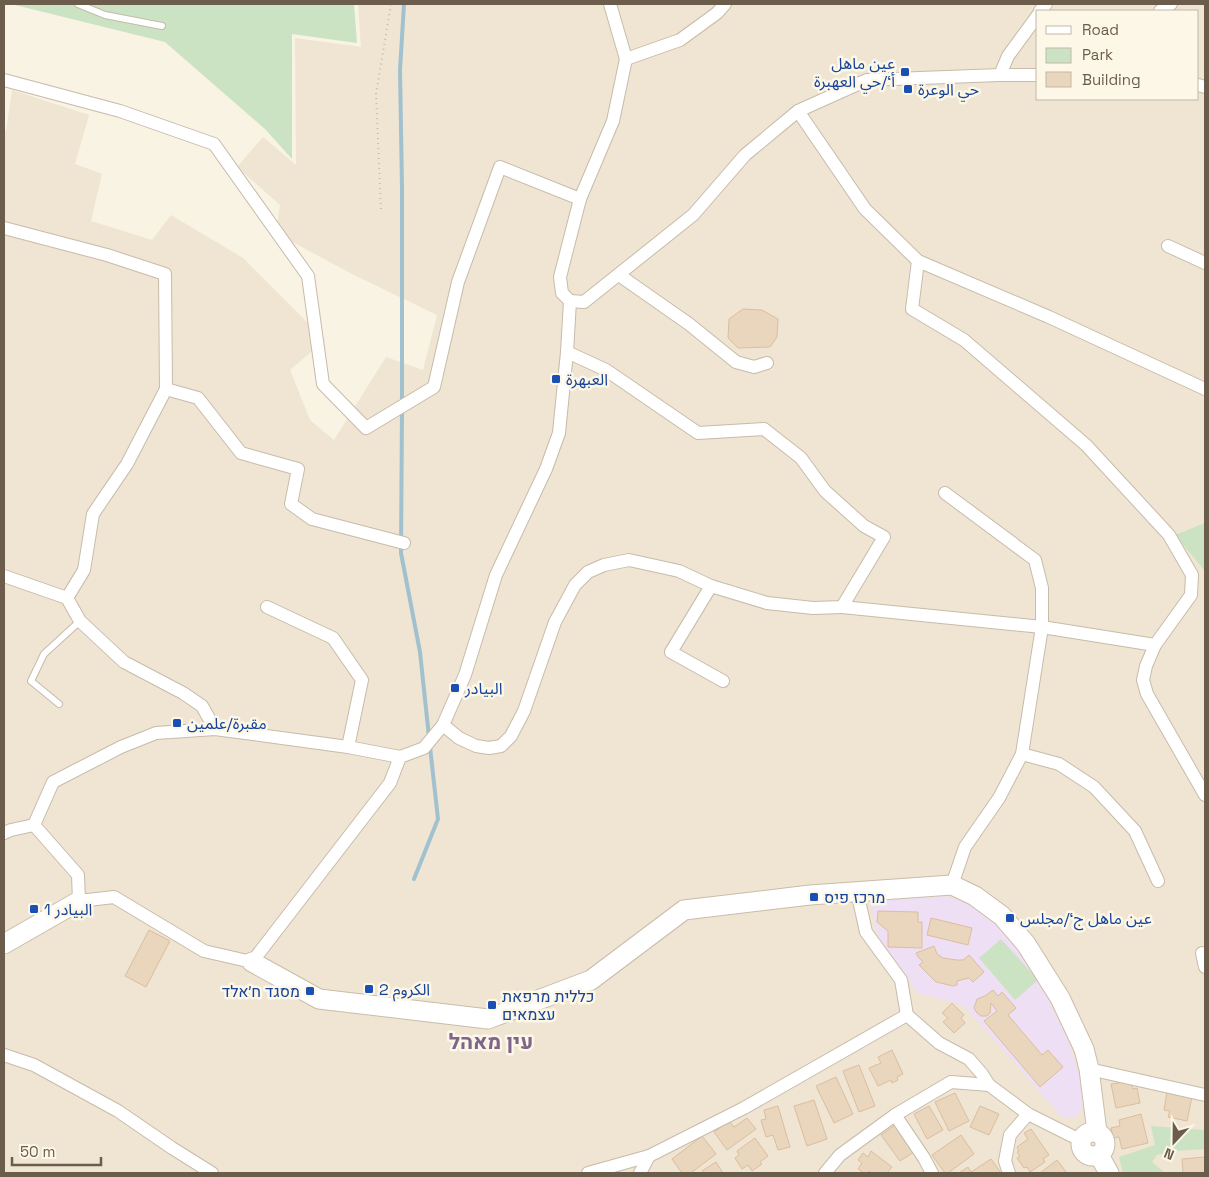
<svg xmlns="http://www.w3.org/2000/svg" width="1209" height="1177" viewBox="0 0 1209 1177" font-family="'Space Grotesk','Noto Sans Arabic',Heebo,sans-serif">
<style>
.residential{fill:#efe5d2;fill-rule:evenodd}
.education{fill:#efdff4}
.green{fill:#cbe3c3}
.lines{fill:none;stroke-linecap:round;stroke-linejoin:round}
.stream{stroke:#a1c1cf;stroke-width:4}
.building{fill:#ead5bd;stroke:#dabea0}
.lane-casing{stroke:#c7bbab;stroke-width:8}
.street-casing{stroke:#c7bbab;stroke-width:14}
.secondary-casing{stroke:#cabca9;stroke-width:21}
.path{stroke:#ceb9a1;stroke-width:2;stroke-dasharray:1 4;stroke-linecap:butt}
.lane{stroke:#fff;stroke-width:6}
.street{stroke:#fff;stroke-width:12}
.secondary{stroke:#fff;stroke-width:19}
.transit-dot{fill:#1a4fb4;stroke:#fcf7e7;stroke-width:2}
.labels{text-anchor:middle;stroke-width:5;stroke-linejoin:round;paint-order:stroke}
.transit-label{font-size:16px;fill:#164399;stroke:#fcf7e7;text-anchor:start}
.district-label{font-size:21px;font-weight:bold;fill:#816489;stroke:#fcf7e7}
</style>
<rect width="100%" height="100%" fill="#f8f3e2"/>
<path class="residential" d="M358,4H1205V1173H4V131H6L12,90L89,115L75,164L102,174L91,221L152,240L171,215L243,258L325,340L290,370L310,420L334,440L386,357L423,370L437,315L352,274L276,233L280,205L237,167L263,137L296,165L295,38L361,47ZM1038,11H1198V99H1038Z"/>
<polygon class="education" points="938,895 952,898 967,903 995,922 1025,957 1047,996 1068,1040 1079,1073 1083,1104 1081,1111 1078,1115 1073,1118 1062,1117 964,1006 916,992 903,970 891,958 881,945 876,929 872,909 873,904 876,898"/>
<g class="green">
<polygon points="11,4 354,4 357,43 292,34 292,159 265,129 165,42"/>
<polygon points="1205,523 1205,571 1175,535"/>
<polygon points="1001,939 1038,980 1015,1000 979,958"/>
<polygon points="1151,1126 1205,1130 1205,1149 1176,1151 1157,1155 1152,1162 1165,1173 1123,1173 1119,1157 1155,1145"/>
</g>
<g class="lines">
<g class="stream">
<polyline points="402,402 402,187 400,70 404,4"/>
<polyline points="402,409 401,553 420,652 429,737"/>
<polyline points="414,879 438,819 430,747"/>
</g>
</g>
<g class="building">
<polygon points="743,309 762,310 778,319 777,337 770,347 738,348 728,338 729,319"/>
<polygon points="878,911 918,912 918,922 922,922 922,948 888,947 888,931 877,922"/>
<polygon points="931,918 972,928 968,945 927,935"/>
<polygon points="149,930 170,941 146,987 125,976"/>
<polygon points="934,946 937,954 943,958 957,960 963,960 969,955 984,972 973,982 969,978 957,981 957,985 953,986 936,982 919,965 923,962 918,957 916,953"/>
<polygon points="993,990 998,996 1002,992 1016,1008 1008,1015 1042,1055 1048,1050 1063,1067 1040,1087 984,1021 997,1011 991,1003 990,1013 987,1016 981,1016 977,1013 974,1008 977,999 985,996"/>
<polygon points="952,1003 964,1015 961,1018 965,1023 954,1033 943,1022 948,1018 942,1013"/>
<polygon points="892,1050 903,1074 897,1077 898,1080 892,1083 891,1080 878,1086 869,1068 881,1063 878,1057"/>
<polygon points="859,1065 875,1106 859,1112 843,1071"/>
<polygon points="836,1077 853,1114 834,1123 816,1086"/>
<polygon points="1131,1081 1133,1089 1137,1088 1140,1103 1116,1108 1111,1084"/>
<polygon points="1167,1092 1192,1097 1187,1121 1168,1117 1170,1111 1164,1110"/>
<polygon points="955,1093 969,1121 949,1131 935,1102"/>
<polygon points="814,1100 827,1139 807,1146 794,1106"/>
<polygon points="778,1106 790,1147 778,1150 773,1135 766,1137 761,1120 766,1119 764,1110"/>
<polygon points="929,1106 943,1130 927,1139 914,1114"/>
<polygon points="980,1106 999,1114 989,1135 970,1127"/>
<polygon points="1141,1114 1148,1143 1122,1149 1119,1137 1113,1138 1111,1128 1120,1126 1119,1120"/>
<polygon points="747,1118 756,1129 727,1150 714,1132 729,1121 734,1127"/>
<polygon points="895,1125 914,1152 900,1161 881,1135"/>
<polygon points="1031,1129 1049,1155 1043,1159 1045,1162 1030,1172 1027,1167 1024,1168 1017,1158 1020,1156 1017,1152 1019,1151 1017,1147 1028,1139 1024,1133"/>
<polygon points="961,1135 974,1154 948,1173 945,1173 932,1155"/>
<polygon points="702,1136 716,1154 691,1173 682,1173 672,1159"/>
<polygon points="755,1138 768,1156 760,1162 762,1164 752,1171 748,1165 742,1169 735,1158 739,1155 737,1151"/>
<polygon points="871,1151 892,1167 887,1173 871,1173 869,1171 867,1173 864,1173 858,1169 862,1163 858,1160 863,1153 868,1157"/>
<polygon points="1205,1157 1205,1173 1183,1173 1182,1159"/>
<polygon points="991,1159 1001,1173 959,1173 968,1167 971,1172"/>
<polygon points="1057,1160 1067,1173 1040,1173"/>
<polygon points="716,1162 723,1173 704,1173 702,1171"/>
</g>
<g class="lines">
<g class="lane-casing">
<g id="lane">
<polyline points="78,4 105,15 162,26"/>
<polyline points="59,704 31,681 44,654 80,621"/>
</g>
</g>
<g class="street-casing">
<g id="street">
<polyline points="1040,11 1046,4"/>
<polyline points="1160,11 1171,4"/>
<polyline points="626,59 680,40 717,13 725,4"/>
<polyline points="1000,75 1008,56 1038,15"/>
<polyline points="4,80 120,111 214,144 308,276 323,384 366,428 434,387 458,282 500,167 580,199"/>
<polyline points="1198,85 1205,87"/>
<polyline points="798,111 865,209 918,261 1049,317 1205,389"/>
<polyline points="4,228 107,255 165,274 166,389 127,464 93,514 84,570 67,598 4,576"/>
<polyline points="1168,246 1205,263"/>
<polyline points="918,261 912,309 964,340 1086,445 1169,535 1192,575 1191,595 1155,645 1146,666 1143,680 1147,694 1205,795"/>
<polyline points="619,275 689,324 736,362 754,367 767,363"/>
<polyline points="570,301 584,302 693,215 745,155 798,111 867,80 1000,75 1038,75"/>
<polyline points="567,352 606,370 698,433 764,429 801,458 825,491 864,526 884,537 842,607 813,608 767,603 711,586"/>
<polyline points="166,389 198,398 241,453 298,469 291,504 312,519 404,543"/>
<polyline points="945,493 1035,560 1042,588 1042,627 1022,754 999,798 965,847 952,885"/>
<polyline points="67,598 80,621 124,662 183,693 202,706 215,729"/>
<polyline points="267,607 333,638 362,680 348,747"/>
<polyline points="842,607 1042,627 1155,645"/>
<polyline points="443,725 459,738 476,746 489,748 501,746 511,736 524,711 555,622 575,585 588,572 604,565 629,560 679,571 711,586 671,652 723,681"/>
<polyline points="1022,754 1059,764 1094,787 1135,831 1158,881"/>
<polyline points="400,757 348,747 215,729 156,733 121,747 53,782 34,825 78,875 79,901 114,897 204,951 252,962 390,783 400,757 424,748 443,725 465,675 496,575 546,469 559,433 567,352 570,301 562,293 560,277 580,199 613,121 626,59 610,4"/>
<polyline points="4,833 11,830 34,825"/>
<polyline points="857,891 866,932 901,980 907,1015 939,1043 969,1059 982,1074 989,1085"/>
<polyline points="1202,953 1205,967"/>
<polyline points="4,1055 34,1065 118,1111 172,1148 212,1173"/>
<polyline points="1089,1069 1205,1095"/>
<polyline points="895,1115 924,1158 932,1173"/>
<polyline points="588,1173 649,1156 744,1108 907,1015"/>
<polyline points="640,1173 649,1156"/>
<polyline points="825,1173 840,1155 895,1115 951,1082 989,1085 1028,1114 1082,1141"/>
<polyline points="1009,1173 1005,1161 1010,1135 1028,1114"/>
</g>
</g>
<g class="secondary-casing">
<g id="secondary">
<polyline points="4,944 79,901"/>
<polyline points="252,962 319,999 488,1019 591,980 684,910 810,895 952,885 975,896 1002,916 1026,944 1060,998 1084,1049 1089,1069 1097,1132"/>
<circle cx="1093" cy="1144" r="12"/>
<polyline points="1099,1155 1109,1173"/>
</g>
</g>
<polyline class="path" points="381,209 376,94 391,4"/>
<use href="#lane" class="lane"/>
<use href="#street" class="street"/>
<use href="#secondary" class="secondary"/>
</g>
<g class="transit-dot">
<rect x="900" y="67" width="10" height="10" rx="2.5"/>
<rect x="903" y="84" width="10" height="10" rx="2.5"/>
<rect x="551" y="374" width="10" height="10" rx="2.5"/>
<rect x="450" y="683" width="10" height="10" rx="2.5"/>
<rect x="172" y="718" width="10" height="10" rx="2.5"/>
<rect x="809" y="892" width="10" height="10" rx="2.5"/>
<rect x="29" y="904" width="10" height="10" rx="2.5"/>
<rect x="1005" y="913" width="10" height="10" rx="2.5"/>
<rect x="364" y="984" width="10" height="10" rx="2.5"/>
<rect x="305" y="986" width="10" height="10" rx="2.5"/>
<rect x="487" y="1000" width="10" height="10" rx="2.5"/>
</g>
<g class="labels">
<g class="transit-label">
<text x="895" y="69" text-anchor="end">عين ماهل<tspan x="895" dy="18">أ‘/حي العهبرة</tspan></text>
<text x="918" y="95">حي الوعرة</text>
<text x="566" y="385">العبهرة</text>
<text x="465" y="694">البيادر</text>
<text x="187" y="729">مقبرة/علمين</text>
<text x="824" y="903">מרכז פיס</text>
<text x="44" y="915">البيادر 1</text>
<text x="1020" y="924">عين ماهل ج‘/مجلس</text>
<text x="379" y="995">الكروم 2</text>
<text x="300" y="997" text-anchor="end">מסגד ח׳אלד</text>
<text x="502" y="1002">כללית מרפאת<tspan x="502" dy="18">עצמאים</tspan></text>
</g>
<g class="district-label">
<text x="491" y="1049">עין מאהל</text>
</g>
</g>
<rect width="1209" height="1177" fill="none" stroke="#6c5c4c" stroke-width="10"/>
<rect x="1036" y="10" width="162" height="90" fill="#fcf7e7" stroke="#c2b9a9"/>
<rect x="1046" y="26" width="25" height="8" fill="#ffffff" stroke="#c2b9a9"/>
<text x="1082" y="35" font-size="15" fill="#6c5c4c">Road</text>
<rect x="1046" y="48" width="25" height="15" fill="#cbe3c3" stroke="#c2b9a9"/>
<text x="1082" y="60" font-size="15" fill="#6c5c4c">Park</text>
<rect x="1046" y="72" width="25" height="15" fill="#ead5bd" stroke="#c2b9a9"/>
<text x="1082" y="85" font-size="15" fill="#6c5c4c">Building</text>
<g transform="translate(1174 1142) rotate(202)" stroke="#fcf7e7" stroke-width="4" paint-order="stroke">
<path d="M0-4L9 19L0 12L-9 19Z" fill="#6c5c4c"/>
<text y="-8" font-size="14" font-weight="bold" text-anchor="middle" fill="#6c5c4c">N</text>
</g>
<path d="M12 1157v8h89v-8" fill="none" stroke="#6c5c4c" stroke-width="2.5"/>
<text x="20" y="1157" font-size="15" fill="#6c5c4c" stroke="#fcf7e7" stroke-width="4" paint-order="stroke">50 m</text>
</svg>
